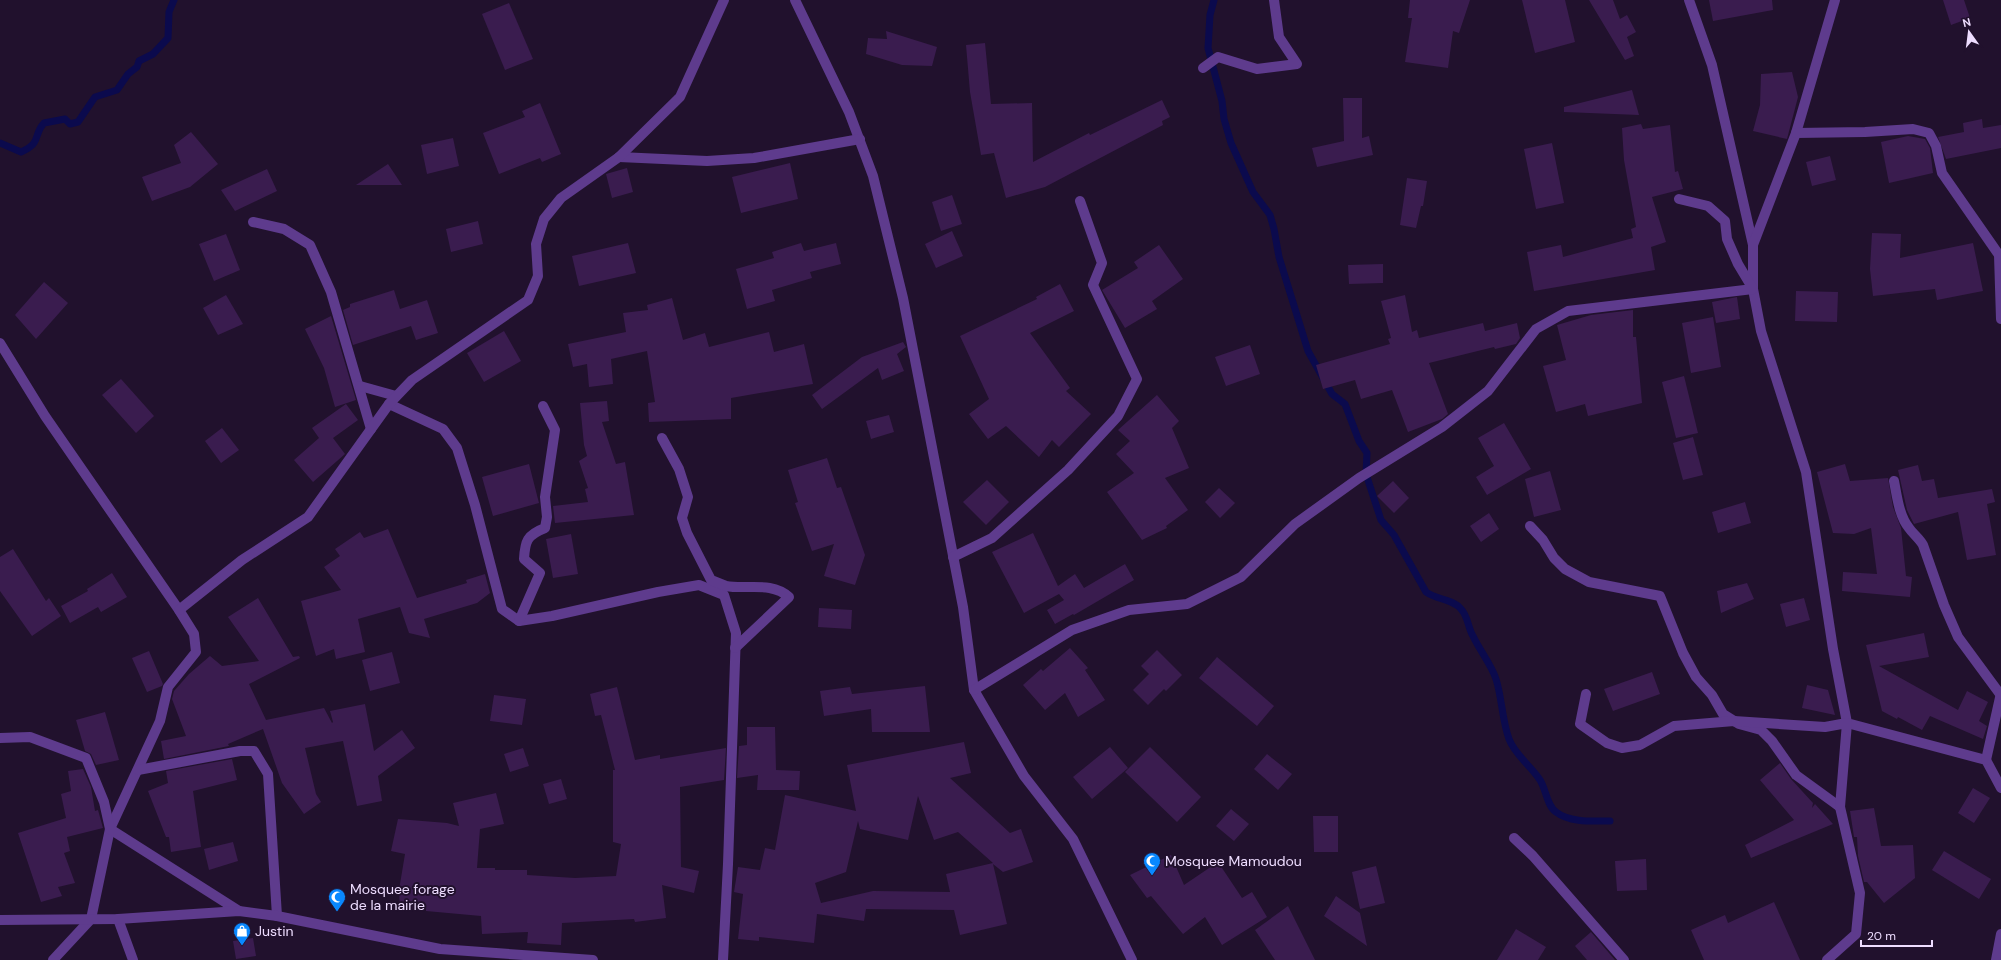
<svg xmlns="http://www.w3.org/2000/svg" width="2001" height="960" viewBox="0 0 2001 960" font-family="'DM Sans',sans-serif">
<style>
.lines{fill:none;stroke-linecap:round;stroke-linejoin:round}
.stream{stroke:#0b0a4d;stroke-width:7}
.building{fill:#3a1c4f;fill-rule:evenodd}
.minor{stroke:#5e3b8d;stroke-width:10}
.labels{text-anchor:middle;stroke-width:4;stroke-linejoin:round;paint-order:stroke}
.poi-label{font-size:14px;fill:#edf;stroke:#21112d;text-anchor:start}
</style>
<rect width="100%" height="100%" fill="#21112d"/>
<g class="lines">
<g class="stream">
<path d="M1214,0L1210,15L1208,48L1222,101L1224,119L1231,143L1253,192L1270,215L1274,229L1279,257L1308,351L1332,394L1345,404L1359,441L1367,453L1366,474L1381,520L1394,535L1426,592C1437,600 1453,599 1461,609C1468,616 1468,628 1473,636C1480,651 1491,664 1496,679C1502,698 1502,720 1509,739C1515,755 1531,766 1540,780C1546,789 1547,806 1556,812C1570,823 1594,821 1610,821"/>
<path d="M0,143L21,152C43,142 32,136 44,123L65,119L70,124L78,122L95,97L117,90L128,74L137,67L139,61L153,54L168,38L169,12L174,0"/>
</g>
</g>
<g class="building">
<polygon points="1410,0 1470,0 1459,33 1453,31 1448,68 1405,62 1412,18 1408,18"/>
<polygon points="1522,0 1565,0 1575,42 1535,53"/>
<polygon points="1589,0 1613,0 1620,19 1627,15 1636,32 1627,37 1634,56 1625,60"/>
<polygon points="1709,0 1772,0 1773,10 1713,21"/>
<polygon points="1943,0 1964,0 1970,18 1951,25"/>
<polygon points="509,3 533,59 505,70 482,14"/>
<polygon points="886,31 937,47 932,66 902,65 866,54 868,38 887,39"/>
<polygon points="985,43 991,104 1032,103 1033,162 1089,133 1090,135 1162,100 1170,117 1162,121 1163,125 1045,187 1006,198 994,153 981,155 970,92 966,45"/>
<polygon points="1792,72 1798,97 1787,139 1753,131 1760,105 1761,74"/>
<polygon points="1632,90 1639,115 1564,112 1564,107"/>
<polygon points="1343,98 1362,98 1362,138 1369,136 1373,155 1317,167 1312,148 1344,141"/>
<polygon points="540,103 561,154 542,162 540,158 499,174 483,133 525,117 522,111"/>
<polygon points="1982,119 1983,128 2001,125 2001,148 1946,159 1938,137 1964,132 1963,123"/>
<polygon points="1641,124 1643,129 1670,125 1675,172 1678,171 1683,189 1652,197 1666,242 1651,247 1655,270 1534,291 1527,252 1561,245 1563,257 1633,238 1631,229 1636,227 1624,160 1622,128"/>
<polygon points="191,132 218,164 190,187 152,201 142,177 181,163 174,145"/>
<polygon points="1908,136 1925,139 1930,148 1933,173 1889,183 1881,142"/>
<polygon points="453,138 459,166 427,174 421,145"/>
<polygon points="1552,143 1564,203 1536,209 1524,149"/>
<polygon points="1830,156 1836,180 1812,186 1806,162"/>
<polygon points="790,163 798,199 741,213 732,177"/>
<polygon points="388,164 402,185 356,185"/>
<polygon points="627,168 633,192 612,198 606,174"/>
<polygon points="267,169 277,191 235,211 221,190"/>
<polygon points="1407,178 1427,181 1423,206 1421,206 1416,228 1400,225"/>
<polygon points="952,195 962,224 941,231 932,202"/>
<polygon points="478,221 483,244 451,252 446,229"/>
<polygon points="952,231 963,256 936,268 925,244"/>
<polygon points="1872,233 1901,234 1900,258 1973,243 1983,291 1937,300 1935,289 1873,296 1870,269"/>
<polygon points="226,234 240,270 214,281 199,244"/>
<polygon points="628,243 636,273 579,286 572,256"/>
<polygon points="801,243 804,251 836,243 841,264 810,272 812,278 772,290 775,301 747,309 736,269 774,258 772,252"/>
<polygon points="1159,245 1183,279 1152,301 1157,309 1125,328 1102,290 1138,268 1134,262"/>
<polygon points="1383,264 1383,283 1349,284 1348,265"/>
<polygon points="44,282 68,303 36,339 15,315"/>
<polygon points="1060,284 1074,311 1030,333 1070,388 1066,391 1091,414 1059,447 1052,440 1039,457 1006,426 988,439 969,414 989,399 960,336 1037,299 1036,297"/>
<polygon points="394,290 400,309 427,300 438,333 416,340 411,326 353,345 343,310 350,307 350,304"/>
<polygon points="1796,291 1838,292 1837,322 1795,321"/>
<polygon points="226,295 243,324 218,335 203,308"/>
<polygon points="1405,295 1412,332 1417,330 1419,338 1483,323 1485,331 1517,323 1520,338 1516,344 1495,349 1494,347 1429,363 1448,414 1442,419 1408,432 1392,390 1361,399 1355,380 1323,389 1316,365 1390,344 1388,339 1391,338 1381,301"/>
<polygon points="1737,297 1740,319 1716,323 1712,302"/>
<polygon points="672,298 683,340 705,333 709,347 769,332 774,352 804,344 813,384 731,398 731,419 649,422 648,403 655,402 647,351 611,359 613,384 589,387 587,364 573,367 568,344 626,332 623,313 648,310 647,305"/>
<polygon points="1633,310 1633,337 1636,337 1642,403 1588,416 1585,404 1556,412 1543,366 1566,360 1557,325 1591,315"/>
<polygon points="331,316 356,400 335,407 324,368 305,329"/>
<polygon points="1713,317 1721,367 1691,373 1682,323"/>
<polygon points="504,331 521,361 484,382 467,353"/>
<polygon points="903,342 906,347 897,354 904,371 882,380 878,368 822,409 812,395 862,357"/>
<polygon points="1250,345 1260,374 1226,386 1215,357"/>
<polygon points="1684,376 1698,433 1676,438 1662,382"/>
<polygon points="121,379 154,416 136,433 102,395"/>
<polygon points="1157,395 1179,421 1172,428 1189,468 1165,478 1188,510 1166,526 1167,528 1142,540 1107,492 1134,473 1116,454 1130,441 1118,430"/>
<polygon points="607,401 609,421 602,422 616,464 625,462 634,515 555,523 553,506 588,502 585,489 588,488 579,461 587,456 584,445 580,403"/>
<polygon points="346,404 358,420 333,438 345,454 313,482 294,460 319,438 312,428"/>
<polygon points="889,415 894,432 871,439 866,421"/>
<polygon points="1504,423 1531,469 1487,495 1476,477 1494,466 1478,438"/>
<polygon points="222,428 239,450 221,463 205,441"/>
<polygon points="1693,437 1703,475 1683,480 1673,443"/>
<polygon points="827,458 837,488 841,487 865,555 855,585 824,576 834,544 812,551 795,503 798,502 788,470"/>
<polygon points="529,464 539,503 493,516 482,477"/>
<polygon points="1845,464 1850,481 1888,478 1893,507 1901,528 1906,576 1912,577 1910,597 1842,591 1843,572 1877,574 1871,528 1854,534 1833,533 1817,472"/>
<polygon points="1918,465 1922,481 1934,479 1938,498 1992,489 1995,502 1987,504 1996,555 1967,560 1958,512 1914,524 1907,510 1898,470"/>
<polygon points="1550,471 1561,510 1534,517 1525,479"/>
<polygon points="987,480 1009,502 986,525 963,502"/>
<polygon points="1393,481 1409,498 1394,513 1377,496"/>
<polygon points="1219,488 1235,503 1220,518 1205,502"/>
<polygon points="1745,502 1751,523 1718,533 1712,512"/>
<polygon points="1489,513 1499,529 1481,542 1470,526"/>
<polygon points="388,529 417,598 467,583 466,580 485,574 490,593 477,603 424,619 430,638 409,633 400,607 358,619 365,652 336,659 334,649 316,656 301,601 341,590 324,567 340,556 335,549 360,532 364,538"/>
<polygon points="1033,533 1058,586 1075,574 1084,588 1125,564 1134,580 1074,615 1073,614 1055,624 1047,610 1064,600 1059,594 1024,613 992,552"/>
<polygon points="571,534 578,574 553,578 546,539"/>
<polygon points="13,549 46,601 49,598 61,616 32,636 0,591 0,557"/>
<polygon points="112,573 127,597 101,612 98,607 70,623 61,606 88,591 87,589"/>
<polygon points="1747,583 1754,599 1721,613 1717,591"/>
<polygon points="258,598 293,657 299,656 300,658 249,684 266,720 324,708 332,723 333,722 330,711 365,704 374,751 402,730 415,748 378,776 382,801 357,806 343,741 305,748 316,794 321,802 304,814 282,783 263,729 228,744 229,746 164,759 161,741 186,736 172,699 174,691 189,674 210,656 222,666 259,661 228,617"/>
<polygon points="1804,598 1810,620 1786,627 1780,604"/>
<polygon points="819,608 852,610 851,629 818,627"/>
<polygon points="1924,633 1929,657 1879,666 1958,710 1967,691 1988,702 1979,721 1987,726 1983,739 1930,716 1922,730 1898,717 1897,719 1882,711 1866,645"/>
<polygon points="1070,648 1088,668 1085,670 1105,700 1078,717 1065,693 1045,710 1023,685 1041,669 1043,671"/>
<polygon points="1157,650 1182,675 1166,691 1164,689 1148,705 1133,690 1149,674 1141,666"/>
<polygon points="149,651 163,684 162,686 147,692 132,658"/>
<polygon points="392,652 400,683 370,691 362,660"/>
<polygon points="1217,657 1274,706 1257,726 1199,678"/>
<polygon points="1652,672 1660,694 1613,711 1604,689"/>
<polygon points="1807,685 1828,690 1835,715 1802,708"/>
<polygon points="925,686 930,732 872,732 871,709 824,716 820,691 850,687 852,694"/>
<polygon points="617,687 635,760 660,755 660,759 726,748 724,780 680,787 681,867 699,871 694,893 662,885 666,918 635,922 634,919 562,923 561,945 527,943 528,932 482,934 481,916 426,911 426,909 400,910 399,890 405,854 391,851 398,819 447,823 459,826 453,803 496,793 504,824 480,829 477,868 495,868 495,870 527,870 527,875 575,878 616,876 621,844 613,842 613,770 615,770 601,715 595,716 590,694"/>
<polygon points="494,695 526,699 522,725 490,721"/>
<polygon points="105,712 119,760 96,765 91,754 85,751 76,720"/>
<polygon points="747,727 775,727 776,770 800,771 799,790 757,790 758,775 737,778 739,746 747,745"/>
<path d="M964,742L971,773L950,778L1010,833L1021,829L1033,862L1003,872L993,864L1007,924L960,935L954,910L866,909L864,921L817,914L814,943L759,937V941L738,939L743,894L734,892L738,867L760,870L765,848L775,850L785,795L856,811L847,765ZM918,796L934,840L958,832L993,863L946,874L950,892L873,891L821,903L815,883L846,872L858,821L860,829L908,840Z"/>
<polygon points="1110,747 1128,768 1092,799 1073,777"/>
<polygon points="1150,747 1201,797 1177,822 1125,772"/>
<polygon points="523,748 529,766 510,772 504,754"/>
<polygon points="1267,754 1292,774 1278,790 1254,769"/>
<polygon points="232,759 237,780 193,791 201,847 171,852 169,837 166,837 148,791 168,783 166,771"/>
<polygon points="1780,763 1791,779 1813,803 1812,808 1815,804 1833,824 1751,858 1745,845 1794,820 1760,780"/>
<polygon points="83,769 91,787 95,811 98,810 103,828 67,837 70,851 64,853 75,883 58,887 62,896 41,902 18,833 66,818 61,794 71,791 68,771"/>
<polygon points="561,779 567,799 549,804 543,784"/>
<polygon points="1973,788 1990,798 1974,823 1958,813"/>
<polygon points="1874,808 1881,846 1913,845 1915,878 1884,903 1867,882 1864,882 1858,856 1857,837 1854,837 1850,811"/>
<polygon points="1231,809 1249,824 1234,841 1216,826"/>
<polygon points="1313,816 1338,816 1338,852 1314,852"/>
<polygon points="233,842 238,861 209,870 204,849"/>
<polygon points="1944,851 1991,879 1979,899 1932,870"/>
<polygon points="1171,855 1184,885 1218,862 1242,898 1252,892 1267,917 1222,945 1205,917 1183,934 1151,896 1147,898 1130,875"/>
<polygon points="1646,859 1647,890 1617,891 1615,861"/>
<polygon points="1376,866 1385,903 1360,909 1352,872"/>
<polygon points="1336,896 1360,913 1367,946 1324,916"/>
<polygon points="1774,902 1800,960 1704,960 1691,930 1725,915 1728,923"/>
<polygon points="1288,906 1315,960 1275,960 1255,930"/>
<polygon points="1516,929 1546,947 1538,960 1497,960"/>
<polygon points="1591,932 1615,960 1587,960 1575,946"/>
<polygon points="253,938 256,956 236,959 233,941"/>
</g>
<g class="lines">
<g class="minor">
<polyline points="795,0 849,112 873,176 903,298 963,607 974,690 1024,776 1073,839 1132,960"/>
<polyline points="1689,0 1712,65 1753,245"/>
<polyline points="1835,0 1796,133 1753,245 1753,289 1761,331 1806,472 1833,649 1847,723 1986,760 2001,788"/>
<polyline points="1203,68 1218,57 1257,69 1297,64 1279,37 1274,0"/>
<polyline points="1796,133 1865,132 1913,129 1929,133 1936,146 1942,173 1999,255 2001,319"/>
<polyline points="619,157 707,161 754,158 860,139"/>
<polyline points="253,222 284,229 310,245 331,292 371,429"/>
<polyline points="0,343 45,416 179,610 194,634 196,652 168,687 160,721 110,829 91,919 53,960"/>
<polyline points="360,386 396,396"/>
<polyline points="389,404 443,429 457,448 475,505 502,609 519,621 552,616 658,592 699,585 724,595 736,633 728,864 723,960"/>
<path d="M662,438L679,469L688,497L682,518L687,533L711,580C716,582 721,584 726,586C747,590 771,581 789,597L735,648"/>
<path d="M1894,481C1897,496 1899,516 1909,528C1913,534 1919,538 1923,545L1944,605L1958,637L2000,694"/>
<polyline points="1530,526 1543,540 1554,558 1565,569 1589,582 1660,596 1683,653 1696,677 1712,695 1723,714 1739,724 1761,730 1772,741 1796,775 1840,807"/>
<polyline points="953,557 992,538 1068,470 1118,416 1137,379 1093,285 1102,263 1080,201"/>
<polyline points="179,610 242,560 308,517 389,404 412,380 528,300 538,276 536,244 544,219 561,198 619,157 680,97 724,0"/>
<path d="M519,621L540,573L524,559C525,541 527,535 545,528L547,517L545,497L555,430L543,406"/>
<polyline points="974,690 1072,630 1129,610 1187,604 1241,577 1295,524 1359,478 1442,427 1488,391 1536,329 1568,311 1753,289 1738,264 1727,239 1725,221 1708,206 1679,199"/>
<polyline points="1586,694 1580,724 1607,743 1622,748 1640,745 1674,726 1734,721 1825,727 1847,723 1840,807 1860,893 1856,934 1827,960"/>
<polyline points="0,738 30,737 86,758 104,802 110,829 239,911"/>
<polyline points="1986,760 2001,693"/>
<polyline points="138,770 240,751 254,751 268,774 277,916"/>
<polyline points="1514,838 1533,856 1624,960"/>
<polyline points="118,919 133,960"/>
<polyline points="0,920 118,919 239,911 277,916 440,949 593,960"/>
<polyline points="1996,960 2001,934"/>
</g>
</g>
<defs>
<g id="mosque-pin" transform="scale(0.9)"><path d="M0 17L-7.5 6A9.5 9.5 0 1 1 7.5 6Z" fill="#0988ff" stroke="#21112d"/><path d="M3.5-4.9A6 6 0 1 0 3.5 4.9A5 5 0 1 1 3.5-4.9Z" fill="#fff"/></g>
<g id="shop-pin" transform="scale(0.9)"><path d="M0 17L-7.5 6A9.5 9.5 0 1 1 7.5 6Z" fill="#0988ff" stroke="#21112d"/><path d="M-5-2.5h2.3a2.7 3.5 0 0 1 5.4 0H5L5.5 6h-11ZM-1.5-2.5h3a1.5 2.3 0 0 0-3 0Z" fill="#fff"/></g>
</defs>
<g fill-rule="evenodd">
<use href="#mosque-pin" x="1152" y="861"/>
<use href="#mosque-pin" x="337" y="897"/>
<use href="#shop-pin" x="242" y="931"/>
</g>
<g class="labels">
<g class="poi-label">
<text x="1165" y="866">Mosquee Mamoudou</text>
<text x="350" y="894">Mosquee forage<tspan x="350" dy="16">de la mairie</tspan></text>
<text x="255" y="936">Justin</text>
</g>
</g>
<g transform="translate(1969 32) rotate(346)" stroke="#21112d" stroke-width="3" paint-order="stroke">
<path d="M0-3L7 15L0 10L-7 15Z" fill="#eeddff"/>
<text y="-6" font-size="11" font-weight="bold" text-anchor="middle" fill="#eeddff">N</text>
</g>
<path d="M1861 940v6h71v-6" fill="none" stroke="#eeddff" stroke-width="2"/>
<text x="1867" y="940" font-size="12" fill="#eeddff" stroke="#21112d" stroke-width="3" paint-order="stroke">20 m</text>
</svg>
